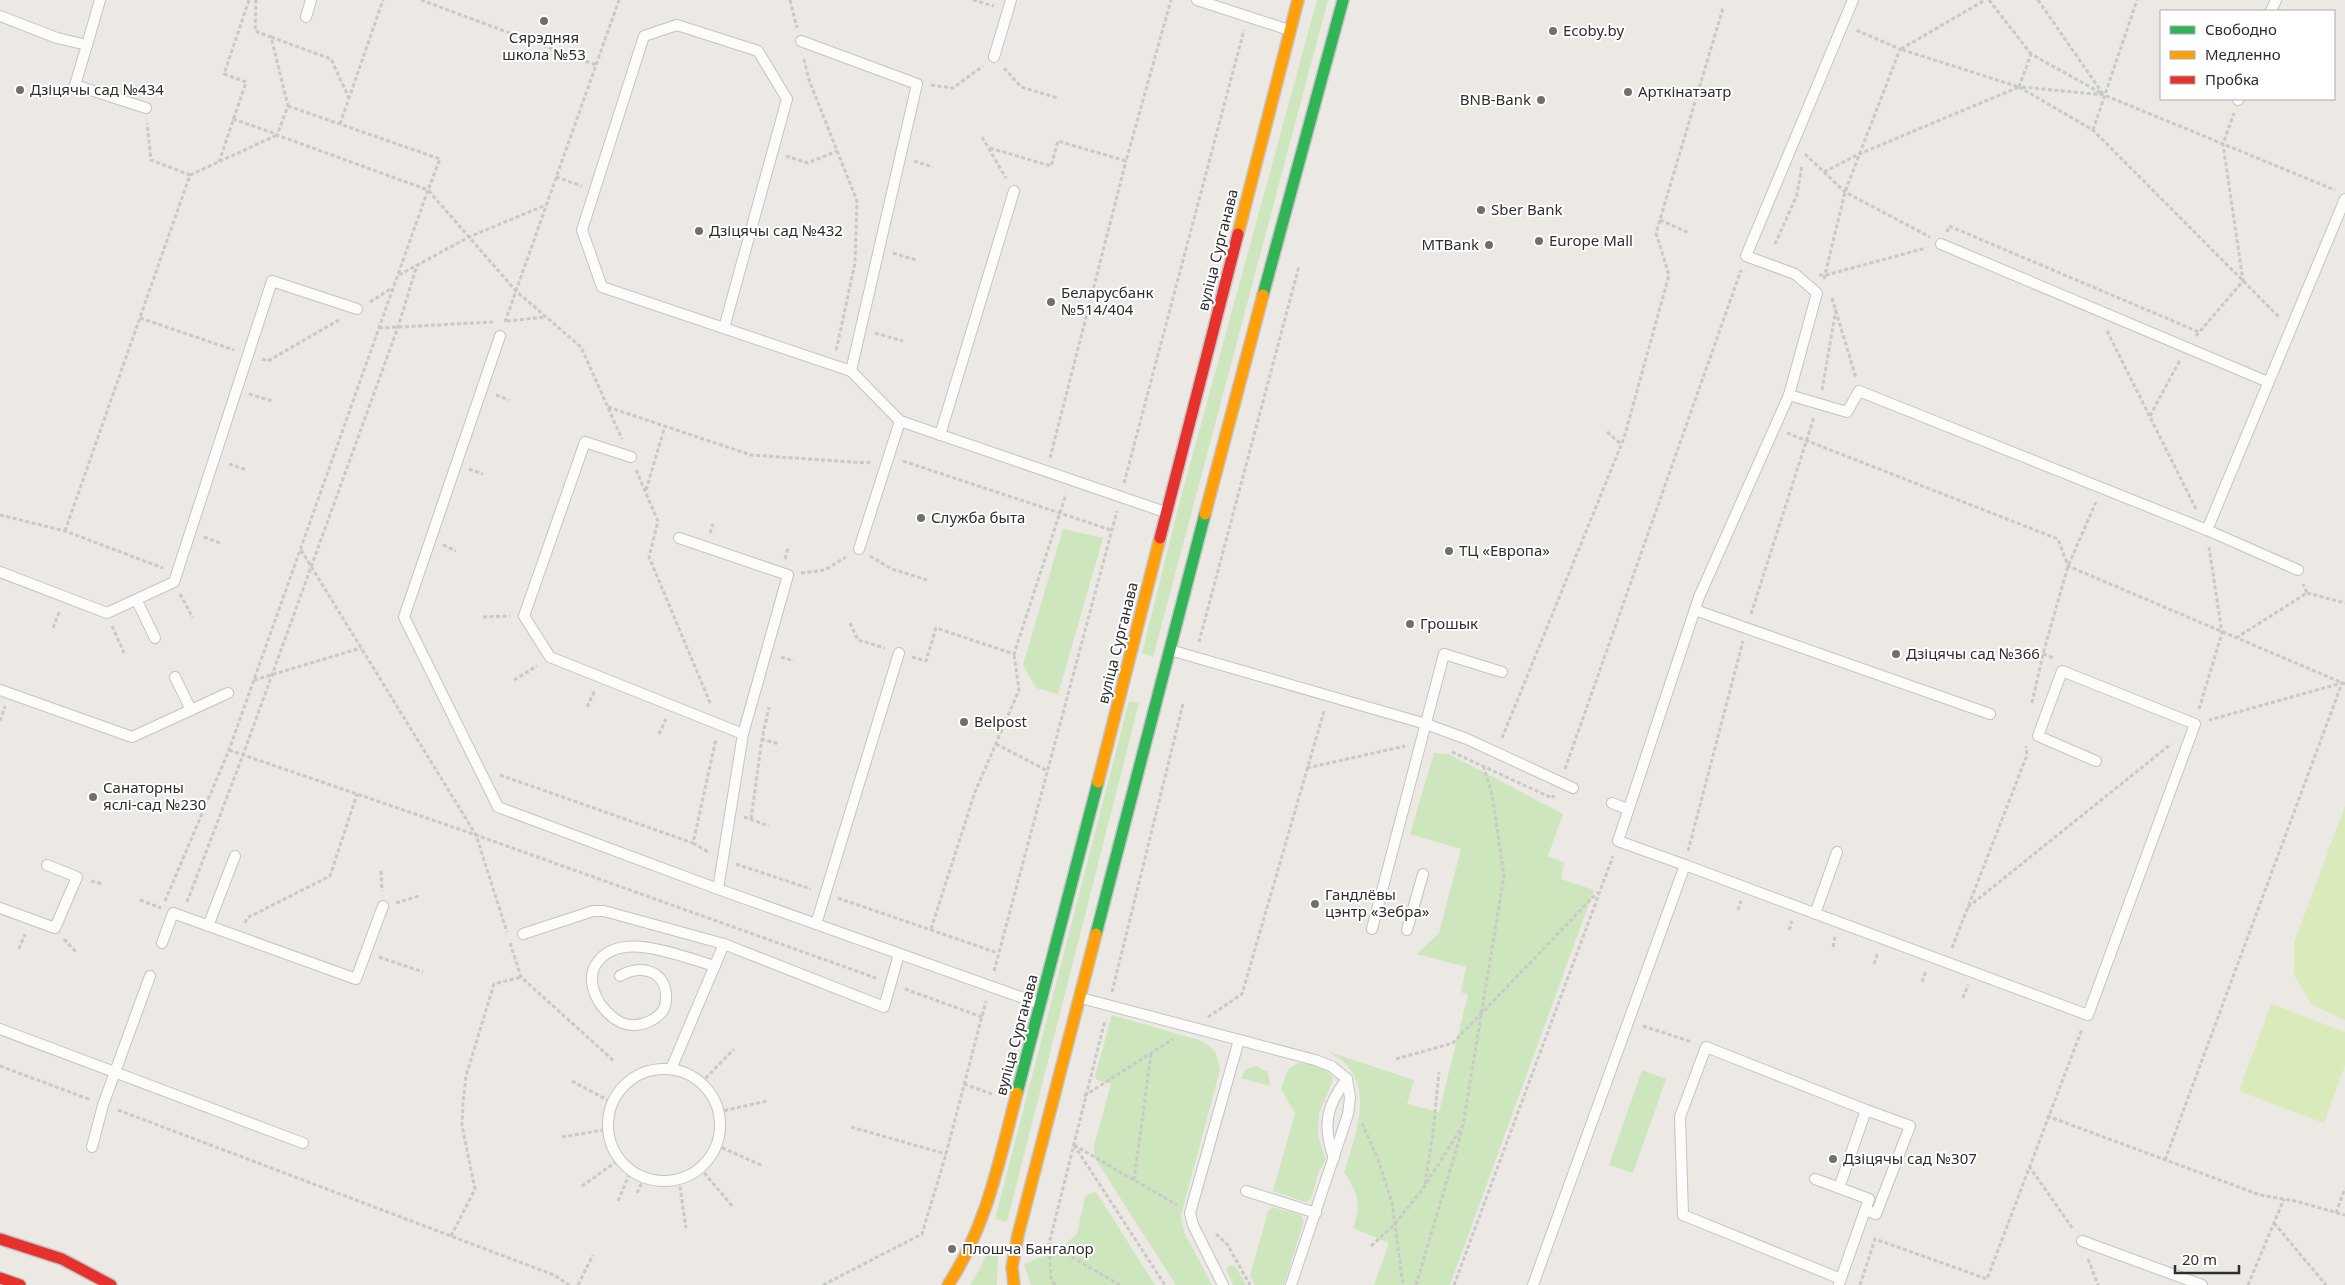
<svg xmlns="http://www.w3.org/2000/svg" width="2345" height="1285" viewBox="0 0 2345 1285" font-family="'Noto Sans',sans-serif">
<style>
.green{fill:#cee6be}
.pitch{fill:#d9eabb}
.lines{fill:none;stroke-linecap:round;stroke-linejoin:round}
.lane-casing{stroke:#c5c4c5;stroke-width:12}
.fast-casing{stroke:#c5c4c5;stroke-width:14}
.slow-casing{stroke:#c5c4c5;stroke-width:14}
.jam-casing{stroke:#c5c4c5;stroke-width:14}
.path{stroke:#c9c9c8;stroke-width:3;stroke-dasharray:4 2.5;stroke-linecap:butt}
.lane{stroke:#fcfcfb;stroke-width:10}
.fast{stroke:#30b455;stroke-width:11}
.slow{stroke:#ff9f0a;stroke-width:11}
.jam{stroke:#e5322d;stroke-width:11}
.poi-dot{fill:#706f6e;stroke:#fff;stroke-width:2}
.labels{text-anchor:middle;stroke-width:4;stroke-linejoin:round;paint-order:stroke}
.poi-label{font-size:15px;fill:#2e2e2e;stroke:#fff;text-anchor:start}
.street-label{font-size:15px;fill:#2e2e2e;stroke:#fff}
</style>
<rect width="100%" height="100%" fill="#ece8e4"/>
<g class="green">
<polygon points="1317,0 1328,0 1153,657 1142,653 1177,512"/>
<polygon points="1063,529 1103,538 1058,694 1036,688 1023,665"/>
<polygon points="1129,701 1139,703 1007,1222 995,1219"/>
<path d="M1434,753L1449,754L1563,814L1548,856L1564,863L1561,879L1594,890L1450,1285H1374L1389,1243L1353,1228C1362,1203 1358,1194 1344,1172C1354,1140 1374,1093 1345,1063C1341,1059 1334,1056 1329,1052L1414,1080L1407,1104L1439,1112L1468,995L1461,992L1466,967L1417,954L1439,933L1461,849L1410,834Z"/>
<path d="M1112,1015L1199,1040C1214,1046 1218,1055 1220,1070L1181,1215L1184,1232L1212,1285H1176L1094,1157V1146L1111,1084L1097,1080L1095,1076Z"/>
<path d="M1298,1063C1310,1064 1330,1067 1333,1080L1319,1114L1318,1136L1326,1159L1318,1173L1311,1199L1305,1202L1273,1191L1295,1114L1281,1088L1288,1070Z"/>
<polygon points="1256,1066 1268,1072 1270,1086 1241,1078 1245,1070"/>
<polygon points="1642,1070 1666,1079 1633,1173 1609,1165"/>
<polygon points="1096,1192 1155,1285 1031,1285 1024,1264 1059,1250 1077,1234 1085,1196"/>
<polygon points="1273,1207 1301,1215 1304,1221 1284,1285 1255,1285 1250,1276 1268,1211"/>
<polygon points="989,1249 998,1252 997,1285 970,1285 979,1270"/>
<polygon points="1230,1265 1236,1267 1246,1285 1233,1285 1226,1269"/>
</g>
<g class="pitch">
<polygon points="2345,806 2345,1020 2344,1020 2312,1005 2294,975 2294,943"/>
<polygon points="2271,1004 2345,1032 2345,1065 2324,1123 2239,1091"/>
</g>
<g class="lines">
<g class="lane-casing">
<g id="lane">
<polyline points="1197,0 1289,30"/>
<polyline points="2271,11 2276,0"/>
<polyline points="0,16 57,38 87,45 75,85 146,108"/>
<polyline points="306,17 311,0"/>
<polyline points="801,41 917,84 851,371"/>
<polyline points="87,45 100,0"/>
<polyline points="994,57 1011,0"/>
<polyline points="2238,100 2239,99"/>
<polyline points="1941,244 2268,382"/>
<polyline points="724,328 787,99 758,51 677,25 644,36 582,230 602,287 851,371 900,421 1165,512"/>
<polyline points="500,336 404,617 498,807 718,889 1040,1004"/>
<polyline points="1789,395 1847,412 1859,391 2207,530 2298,570"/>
<polyline points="940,435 1014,191"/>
<polyline points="631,457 585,442 524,616 550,657 743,734 718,889"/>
<polyline points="2207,530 2345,199"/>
<polyline points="679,538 788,575 743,734"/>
<polyline points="859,549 900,421"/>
<polyline points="0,572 107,613 174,582 272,281 357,309"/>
<polyline points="137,601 155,638"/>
<polyline points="1695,610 1990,714"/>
<polyline points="1170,650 1426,724 1467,739 1573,788"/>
<polyline points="175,677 191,710"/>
<polyline points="0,690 132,737 228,693"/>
<polyline points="1612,803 1627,809"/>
<polyline points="1685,865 2088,1015 2195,724 2062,671 2038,736 2096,761"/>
<polyline points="0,908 55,928 77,877 47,865"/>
<polyline points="1815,914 1837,852"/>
<polyline points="816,924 899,653"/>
<polyline points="208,926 235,856"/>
<polyline points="1372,929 1444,654 1502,672"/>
<polyline points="1407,930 1423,874"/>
<polyline points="523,934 593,911 604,911 724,944 884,1007 899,954"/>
<polyline points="162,943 173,913 356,979 383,906"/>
<path d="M620,976C645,961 672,975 665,1006C663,1013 656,1018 650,1021C629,1031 614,1022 601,1005C594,995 588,978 595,966C617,927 681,957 715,966"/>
<polyline points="1081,998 1315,1060 1331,1066 1347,1079 1350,1098 1348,1114 1291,1285"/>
<polyline points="0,1029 303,1143"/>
<polyline points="671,1069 724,944"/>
<circle cx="664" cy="1125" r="56"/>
<polyline points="92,1147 103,1105 150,976"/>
<path d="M1334,1158C1322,1126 1326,1106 1347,1079"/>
<polyline points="1815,1179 1869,1199 1839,1284"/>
<polyline points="1839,1188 1866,1110 1706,1047 1680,1117 1683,1215 1841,1279"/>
<polyline points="1246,1191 1316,1213"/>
<polyline points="1865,1210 1876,1214 1910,1126 1866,1110"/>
<polyline points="2082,1241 2202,1285"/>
<polyline points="1223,1285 1193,1225 1190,1213 1239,1040"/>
<polyline points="1533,1285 1685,865 1618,841 1699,597 1789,395 1817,293 1795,274 1746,256 1853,0"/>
</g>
</g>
<g class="fast-casing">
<g id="fast">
<polyline points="1263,295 1343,0"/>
<polyline points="1096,934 1205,514"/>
<polyline points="1017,1093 1098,782"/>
</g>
</g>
<g class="slow-casing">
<g id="slow">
<polyline points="1238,234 1298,0"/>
<polyline points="1205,514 1263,295"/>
<polyline points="1098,782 1160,538"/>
<path d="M948,1285C987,1226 999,1161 1017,1093"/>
<polyline points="1014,1285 1012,1267 1018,1235 1096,934"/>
</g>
</g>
<g class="jam-casing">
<g id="jam">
<polyline points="1160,538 1238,234"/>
<polyline points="0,1239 62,1259 111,1285"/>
<polyline points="0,1278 20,1285"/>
</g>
</g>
<g class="path">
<polyline points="421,0 596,65"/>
<polyline points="790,0 797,28"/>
<polyline points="973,0 994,6"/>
<polyline points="1989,0 2031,54"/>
<polyline points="2038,0 2103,94"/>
<polyline points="271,37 331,59 349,98"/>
<polyline points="1901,49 1985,0"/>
<polyline points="804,59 809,80 857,201 855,263 836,351"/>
<polyline points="1004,68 1021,87 1058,98"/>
<polyline points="931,85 953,88 983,66"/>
<polyline points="2019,87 2093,130 2279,317"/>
<polyline points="2019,87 2031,54 2101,93"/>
<polyline points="2022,87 2104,95 2335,190"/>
<polyline points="288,106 440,159 428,190 516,291 581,347 622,439"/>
<polyline points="233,119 276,134"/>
<polyline points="340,124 383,0"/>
<polyline points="2093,130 2137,0"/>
<polyline points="982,137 1006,178"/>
<polyline points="990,148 1051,166 1058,141 1126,161 1171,0"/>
<polyline points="1805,154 1845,192 1930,237"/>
<polyline points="786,156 808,163 837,151"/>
<polyline points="914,161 933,167"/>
<polyline points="219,162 246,82 224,74 249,0"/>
<polyline points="1824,172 1859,154 2019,87 1900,49"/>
<polyline points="190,175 277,135"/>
<polyline points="556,177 582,186"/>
<polyline points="1660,220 1689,233"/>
<polyline points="1947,232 1949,226 2199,332"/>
<polyline points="1775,244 1797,195 1802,165"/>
<polyline points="893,253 916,260"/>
<polyline points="399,275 469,237 546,205"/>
<polyline points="1819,275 1826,275 1926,248"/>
<polyline points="1824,279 1845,192 1900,49 1856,30"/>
<polyline points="1832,298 1856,378"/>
<polyline points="370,302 392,288"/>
<polyline points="140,318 234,350"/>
<polyline points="507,321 546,317"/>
<polyline points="505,322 619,0"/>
<polyline points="379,328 493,322"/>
<polyline points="2107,331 2196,509"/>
<polyline points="875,333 903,341"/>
<polyline points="2196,336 2243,281 2223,144 2234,113"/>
<polyline points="262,359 268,361 339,320"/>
<polyline points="1822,390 1836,309"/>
<polyline points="249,394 272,401"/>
<polyline points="496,395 509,400"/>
<polyline points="608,407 751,455 866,463 871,462"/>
<polyline points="2150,416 2180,360"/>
<polyline points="1607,432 1621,444"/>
<polyline points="1787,433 2058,539 2068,566 2345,684"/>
<polyline points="1050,458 1126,161"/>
<polyline points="903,461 1111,530"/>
<polyline points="229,464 247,470"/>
<polyline points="469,469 483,474"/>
<polyline points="636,470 658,521 649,557 711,705"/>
<polyline points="1124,483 1244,30"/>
<polyline points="646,490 665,426"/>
<polyline points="0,515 65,531 163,568"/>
<polyline points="65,531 190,175 151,160 147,123"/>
<polyline points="710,533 713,524"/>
<polyline points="204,537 220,543"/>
<polyline points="443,545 456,551"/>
<polyline points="301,550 476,835 507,932"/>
<polyline points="870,556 892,569 927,580"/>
<polyline points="785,559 788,548"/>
<polyline points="801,573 825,570 846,557"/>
<polyline points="2307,593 2345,603"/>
<polyline points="180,594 193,618"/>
<polyline points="1751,614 1814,417"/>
<polyline points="483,617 510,616"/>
<polyline points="850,623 858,640 885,648"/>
<polyline points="112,626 124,653"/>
<polyline points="53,628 60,610"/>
<polyline points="2236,638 2307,593 2303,584"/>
<polyline points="1199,642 1299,266"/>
<polyline points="2043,654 2054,658"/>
<polyline points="781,657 794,661"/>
<polyline points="912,657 926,661 936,628 1014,654 1066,494"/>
<polyline points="254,680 361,648"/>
<polyline points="514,680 537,666"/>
<polyline points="2032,703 2043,654 2068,566 2096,502"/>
<polyline points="587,707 595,690"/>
<polyline points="2199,709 2222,633 2209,547"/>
<polyline points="0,721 5,706"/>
<polyline points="659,734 666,719"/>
<polyline points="1502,738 1624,438 1669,275 1656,233 1723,8"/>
<polyline points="761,739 779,744"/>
<polyline points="996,744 1046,770"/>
<polyline points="229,750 476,835 876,978"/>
<polyline points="1452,752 1552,798 1554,795"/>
<polyline points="1307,768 1405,746"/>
<polyline points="1565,769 1741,270"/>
<polyline points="500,775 693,843 716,739"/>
<polyline points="744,817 769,826"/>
<polyline points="751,819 762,739 769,707"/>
<polyline points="693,843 710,853"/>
<polyline points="1688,851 1743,641"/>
<polyline points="736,864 811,889"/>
<polyline points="381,871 382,891"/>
<polyline points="91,881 103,884"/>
<polyline points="838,898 998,953"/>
<polyline points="140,900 161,908"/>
<polyline points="165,901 229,750 428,190 277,135 288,106 271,37 255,31 256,0"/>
<polyline points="187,902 243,755 398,327 417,265"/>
<polyline points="396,903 419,896"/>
<polyline points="1968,907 2171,744"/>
<polyline points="1738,910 1741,901"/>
<polyline points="245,923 247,918 330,876 357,794"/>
<polyline points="931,929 975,792 1019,690 1014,654"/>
<polyline points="1789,930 1792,921"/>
<polyline points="64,939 76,952"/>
<polyline points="510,943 521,977 614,1061"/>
<polyline points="1833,947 1835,936"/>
<polyline points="1952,948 2027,755 2026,746"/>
<polyline points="19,949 25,934"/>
<polyline points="379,957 423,972"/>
<polyline points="1874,964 1878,952"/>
<polyline points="994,971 1117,511"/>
<polyline points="1922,982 1926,971"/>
<polyline points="905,989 982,1017"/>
<polyline points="1112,992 1183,704"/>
<polyline points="1963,998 1968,985"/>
<polyline points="1208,1017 1242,994 1324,711"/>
<polyline points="1643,1026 1692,1042"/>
<polyline points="1396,1059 1453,1043 1598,892"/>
<polyline points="0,1066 91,1100"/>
<polyline points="572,1081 613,1103"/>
<polyline points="701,1083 734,1049"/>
<polyline points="964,1084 992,1094"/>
<polyline points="1084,1096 1173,1039"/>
<polyline points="118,1110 554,1275 569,1285"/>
<polyline points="718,1112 767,1101"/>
<polyline points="2047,1116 2260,1195 2295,1201 2345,1215"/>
<polyline points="1362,1123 1378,1159 1392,1203 1403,1285"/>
<polyline points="851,1127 946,1154"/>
<polyline points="562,1137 609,1129"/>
<polyline points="716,1145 763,1166"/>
<polyline points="1074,1145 1177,1205"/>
<polyline points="1074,1145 1165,1285"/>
<polyline points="2165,1160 2342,683 2209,720"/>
<polyline points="2029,1166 2073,1229"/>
<polyline points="700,1168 733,1207"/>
<polyline points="679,1180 686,1228"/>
<polyline points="1134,1180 1151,1054"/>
<polyline points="1425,1184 1433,1133 1439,1072"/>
<polyline points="582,1186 620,1159"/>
<polyline points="637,1193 644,1178"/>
<polyline points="618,1201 631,1170"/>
<polyline points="2336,1213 2345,1188"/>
<polyline points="2274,1223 2326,1285"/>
<polyline points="1216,1234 1227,1244 1250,1285"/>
<polyline points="451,1236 475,1189 462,1126 463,1103 466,1076 494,984 521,977"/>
<polyline points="1049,1244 1120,1285"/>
<polyline points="1371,1246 1395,1224 1424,1187 1463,1125 1504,876 1492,794 1484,768"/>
<polyline points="2088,1259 2098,1285"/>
<polyline points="578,1285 593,1255"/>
<polyline points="823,1285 922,1234 946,1154 986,1001"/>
<polyline points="1055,1285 1051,1278 1049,1244 1105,1020"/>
<polyline points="1416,1285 1462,1130"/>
<polyline points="1454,1285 1613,856"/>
<polyline points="1860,1285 1875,1239 1987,1279 2082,1029"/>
<polyline points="2248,1285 2284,1199"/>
</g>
<use href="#lane" class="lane"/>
<use href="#fast" class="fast"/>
<use href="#slow" class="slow"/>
<use href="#jam" class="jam"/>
</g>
<g class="poi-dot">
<circle cx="544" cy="21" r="5"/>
<circle cx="1553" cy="31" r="5"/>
<circle cx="20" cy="90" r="5"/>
<circle cx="1628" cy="92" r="5"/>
<circle cx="1541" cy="100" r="5"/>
<circle cx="1481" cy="210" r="5"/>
<circle cx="699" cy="231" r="5"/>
<circle cx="1539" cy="241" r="5"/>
<circle cx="1489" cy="245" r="5"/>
<circle cx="1051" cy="302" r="5"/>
<circle cx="921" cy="518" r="5"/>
<circle cx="1449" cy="551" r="5"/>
<circle cx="1410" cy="624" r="5"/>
<circle cx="1896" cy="654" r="5"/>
<circle cx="964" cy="722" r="5"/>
<circle cx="93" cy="797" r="5"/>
<circle cx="1315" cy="904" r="5"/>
<circle cx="1833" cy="1159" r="5"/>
<circle cx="952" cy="1249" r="5"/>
</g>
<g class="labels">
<g class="poi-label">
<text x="1563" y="36">Ecoby.by</text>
<text x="544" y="43" text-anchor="middle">Сярэдняя<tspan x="544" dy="17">школа №53</tspan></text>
<text x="30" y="95">Дзіцячы сад №434</text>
<text x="1638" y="97">Арткінатэатр</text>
<text x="1531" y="105" text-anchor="end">BNB-Bank</text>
<text x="1491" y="215">Sber Bank</text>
<text x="709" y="236">Дзіцячы сад №432</text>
<text x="1549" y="246">Europe Mall</text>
<text x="1479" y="250" text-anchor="end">MTBank</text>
<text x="1061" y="298">Беларусбанк<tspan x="1061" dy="17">№514/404</tspan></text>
<text x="931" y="523">Служба быта</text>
<text x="1459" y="556">ТЦ «Европа»</text>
<text x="1420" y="629">Грошык</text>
<text x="1906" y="659">Дзіцячы сад №366</text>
<text x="974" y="727">Belpost</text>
<text x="103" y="793">Санаторны<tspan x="103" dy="17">яслі-сад №230</tspan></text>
<text x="1325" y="900">Гандлёвы<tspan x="1325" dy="17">цэнтр «Зебра»</tspan></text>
<text x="1843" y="1164">Дзіцячы сад №307</text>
<text x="962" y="1254">Плошча Бангалор</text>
</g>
<g class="street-label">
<text transform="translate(1218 250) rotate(-76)" y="5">вуліца Сурганава</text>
<text transform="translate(1118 643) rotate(-76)" y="5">вуліца Сурганава</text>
<text transform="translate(1017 1035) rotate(-75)" y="5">вуліца Сурганава</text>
</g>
</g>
<rect x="2160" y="10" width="175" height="90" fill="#ffffff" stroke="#ababab"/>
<rect x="2170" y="26" width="25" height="8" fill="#30b455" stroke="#ababab"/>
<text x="2205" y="35" font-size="15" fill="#2e2e2e">Свободно</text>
<rect x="2170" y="51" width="25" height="8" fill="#ff9f0a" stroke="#ababab"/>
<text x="2205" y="60" font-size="15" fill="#2e2e2e">Медленно</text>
<rect x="2170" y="76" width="25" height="8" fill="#e5322d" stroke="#ababab"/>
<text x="2205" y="85" font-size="15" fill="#2e2e2e">Пробка</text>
<path d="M2175 1265v8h64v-8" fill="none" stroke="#2e2e2e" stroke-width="2.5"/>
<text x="2182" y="1265" font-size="15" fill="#2e2e2e" stroke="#ffffff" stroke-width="4" paint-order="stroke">20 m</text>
</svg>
